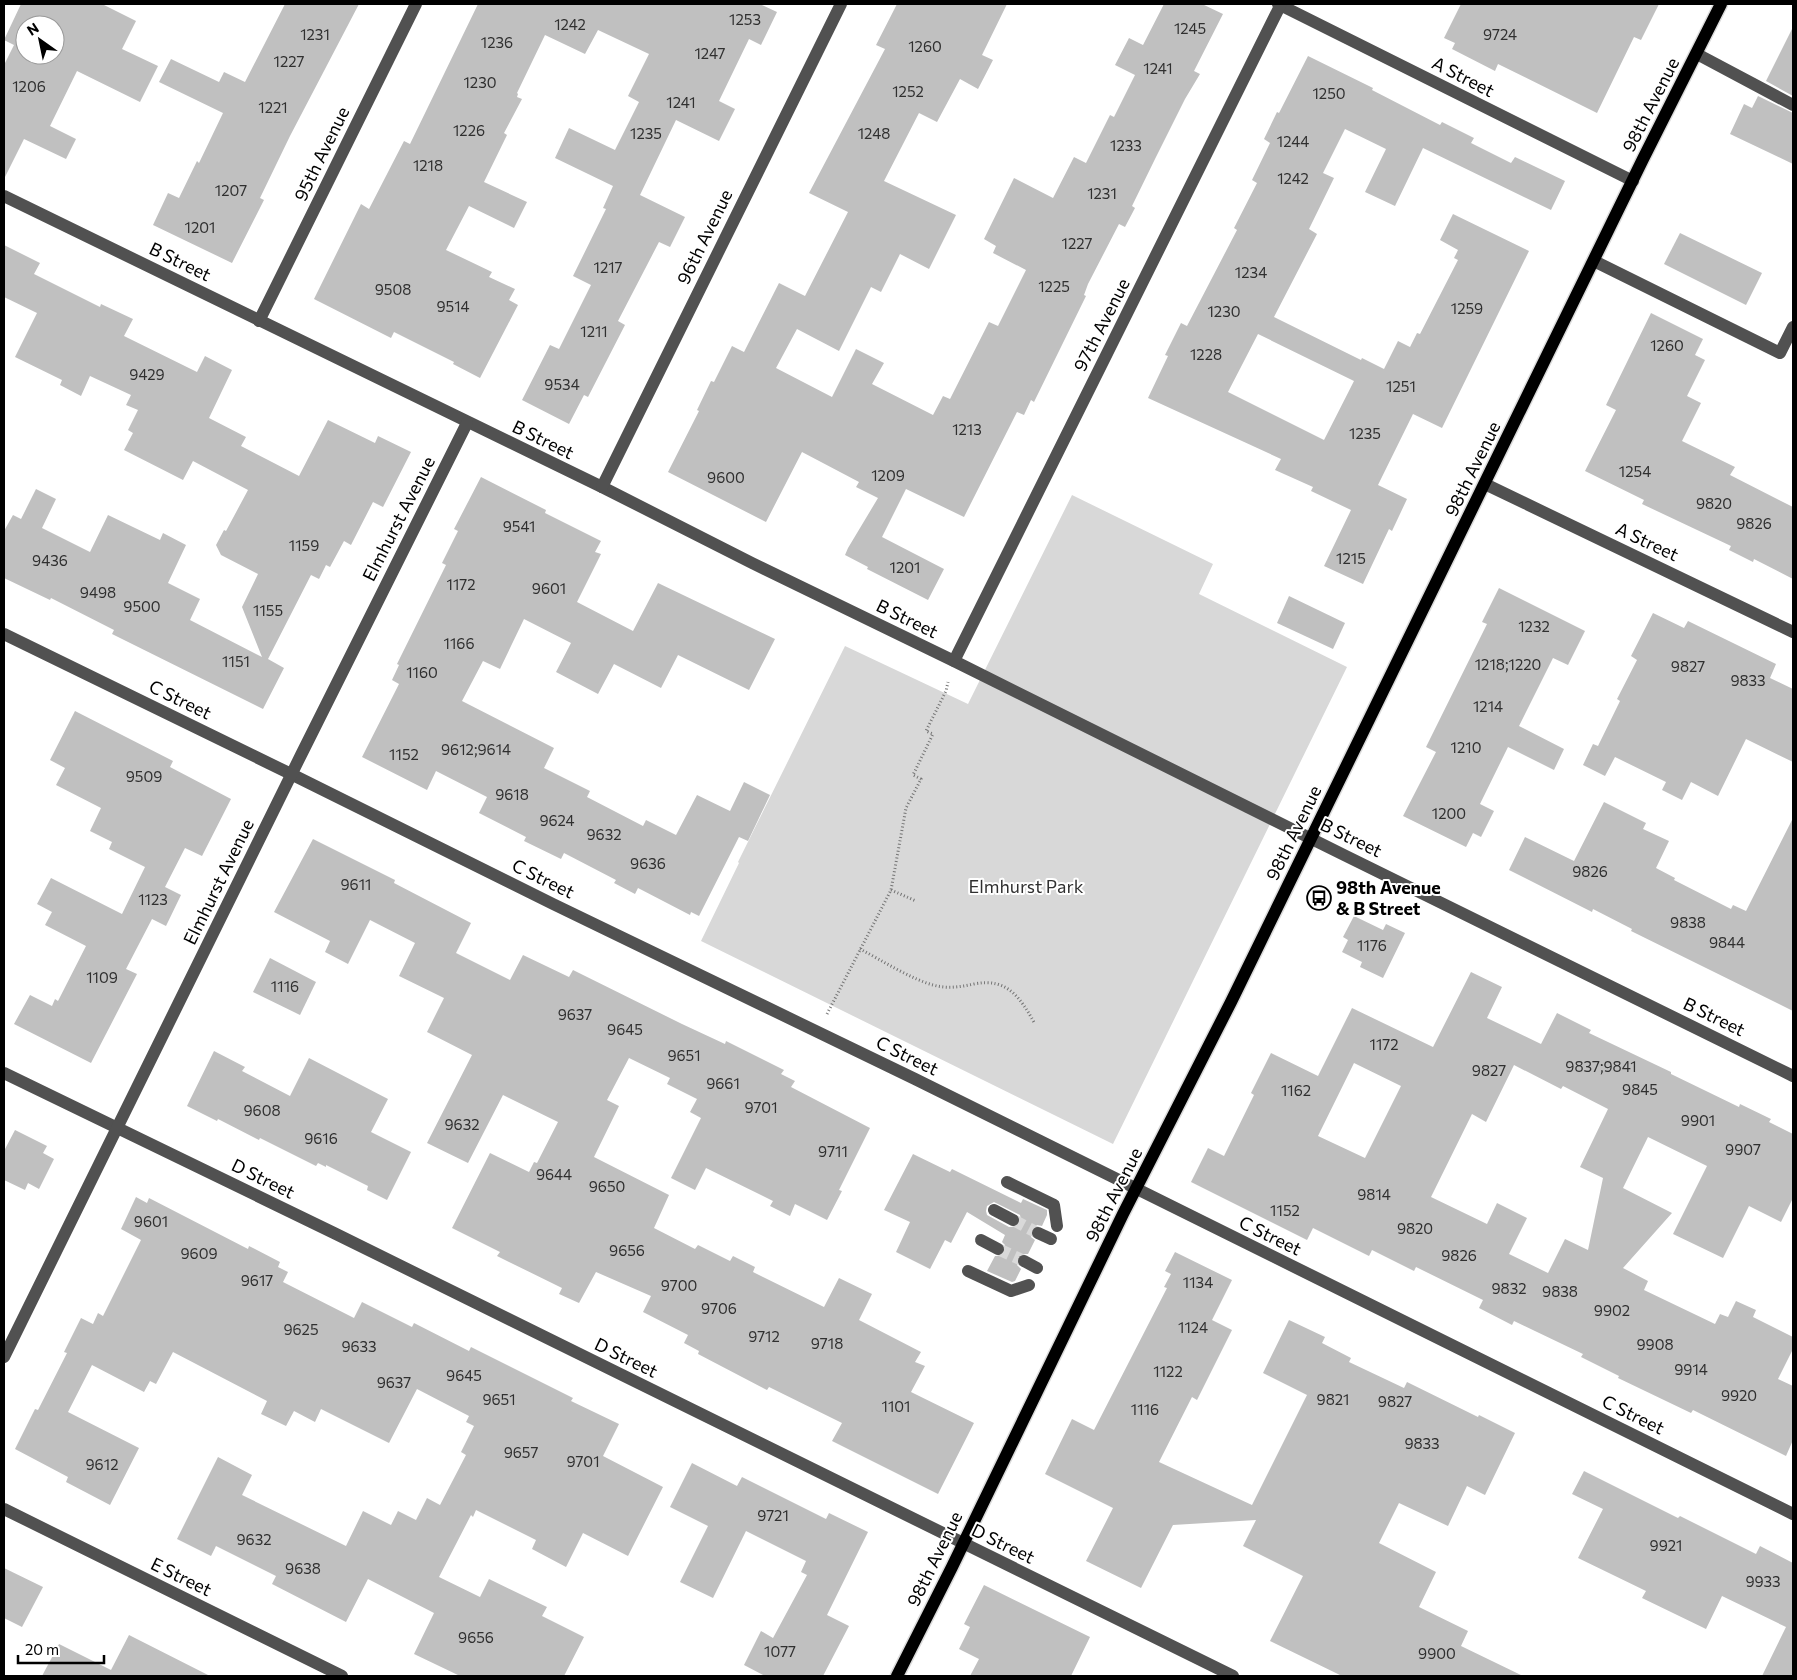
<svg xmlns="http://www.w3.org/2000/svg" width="1797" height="1680" viewBox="0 0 1797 1680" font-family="Commissioner,sans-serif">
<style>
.green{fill:#d8d8d8}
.building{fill:#c0c0c0;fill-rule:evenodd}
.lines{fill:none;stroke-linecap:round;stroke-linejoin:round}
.minor-tunnel{stroke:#d9d9d9;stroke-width:12;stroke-dasharray:12 6;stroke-linecap:butt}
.major-casing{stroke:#dbdbdb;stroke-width:15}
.path{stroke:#737373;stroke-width:3;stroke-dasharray:1 2.5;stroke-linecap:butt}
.minor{stroke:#515151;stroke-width:12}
.major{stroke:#000;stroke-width:12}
.labels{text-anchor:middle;stroke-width:4;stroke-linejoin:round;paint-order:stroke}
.number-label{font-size:15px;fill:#303030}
.street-label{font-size:18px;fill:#000;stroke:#fff}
.park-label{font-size:18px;fill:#2f2f2f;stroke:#fff}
.poi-label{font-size:18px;font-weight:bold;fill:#000;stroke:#fff;text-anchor:start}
</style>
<rect width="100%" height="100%" fill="#fff"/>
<polygon class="green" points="1072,495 1213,564 1199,594 1347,667 1113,1144 701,941 739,863 738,862 845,646 968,704"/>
<g class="building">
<path d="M21,4H102L136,21L122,49L158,66L140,102L77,71L50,126L76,139L66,159L24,139L4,179V65L14,45L4,40ZM25,25H55V55H25Z"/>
<polygon points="285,4 359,4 290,136 260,198 264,200 232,263 153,225 168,193 179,198 197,161 199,163 223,113 159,82 171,59 219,82 224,72 245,82"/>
<polygon points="478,4 760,4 777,12 761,45 749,39 719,101 735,109 719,141 676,120 640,195 685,217 670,247 659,242 618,321 625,325 588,397 584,395 569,424 522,400 550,345 559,349 591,285 573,276 606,209 603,208 613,186 555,158 569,128 615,150 639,102 628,96 649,54 598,30 585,54 545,35 517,93 518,94 517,97 522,99 504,133 507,135 484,182 527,202 514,228 469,206 446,250 492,272 489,277 515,289 509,300 518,305 480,378 453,364 454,362 394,332 391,338 314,299 361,204 369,209 404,141 410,144"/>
<polygon points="897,4 1007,4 982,55 993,60 978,89 960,79 937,122 919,113 884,181 956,215 929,269 900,254 881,292 871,287 839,351 797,329 776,368 832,397 856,349 884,363 872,384 933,415 943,396 950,399 989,322 998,326 1026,270 993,253 996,246 984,239 1014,178 1053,198 1074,157 1086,163 1110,115 1114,117 1135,75 1115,65 1129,38 1143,45 1164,4 1202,4 1223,14 1194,71 1200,74 1185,99 1156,157 1132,206 1135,208 1125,227 1119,224 1088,284 1084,295 1086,296 1034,402 1031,400 1024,415 1017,412 964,517 906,489 882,537 944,569 928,600 867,569 868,567 845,555 848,548 878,498 856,487 859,482 802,452 766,522 668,472 699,411 697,410 711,381 714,382 732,346 744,352 779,283 805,296 848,212 809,193 885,49 876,45"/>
<polygon points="1461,4 1659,4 1641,40 1634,37 1597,113 1498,64 1495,71 1452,49 1455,43 1444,38"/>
<polygon points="1793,27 1793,96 1766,81"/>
<path d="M1308,56L1373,88L1372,90L1440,125L1442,122L1474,138L1471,143L1511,163L1515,157L1565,181L1551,210L1423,148L1395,206L1365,192L1386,149L1345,129L1323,173L1334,178L1309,229L1317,234L1274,317L1361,360L1362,358L1384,369L1398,341L1410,347L1417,333L1420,334L1458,260L1454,258L1458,250L1440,240L1453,214L1529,251L1442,428L1413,414L1378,485L1407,499L1392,531L1389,529L1363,584L1324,566L1351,510L1311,491L1313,487L1275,470L1281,459L1148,398L1168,356L1165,355L1181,323L1187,326L1237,230L1234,228L1257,183L1252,180L1270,143L1264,139L1277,112L1279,113ZM1258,334L1354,381L1324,440L1228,392Z"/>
<polygon points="1758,96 1793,113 1793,164 1730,134 1744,104 1752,108"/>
<polygon points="1680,233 1762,273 1746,305 1664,264"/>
<polygon points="4,245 40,263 34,274 100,307 101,304 133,319 124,336 197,372 205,356 232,370 209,418 246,437 241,446 299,476 328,420 375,443 378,436 411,452 383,507 373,502 351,545 344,541 330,567 326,565 319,579 311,575 268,659 284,668 263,709 112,634 114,630 51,598 50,600 4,578 4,531 13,515 21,519 36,489 56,499 42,528 90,552 108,515 160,540 163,533 186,545 168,583 200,599 190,620 262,657 242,607 258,574 221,555 216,545 224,530 226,531 248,490 193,461 183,480 124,450 133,433 128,430 138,410 126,405 131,395 90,376 81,396 60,385 62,380 15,357 37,313 4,297"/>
<polygon points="1651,313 1703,339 1695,355 1705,360 1687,396 1701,403 1682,441 1735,467 1730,475 1793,507 1793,579 1754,559 1753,562 1729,550 1731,546 1642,504 1644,500 1585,471 1616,410 1606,405"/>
<polygon points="481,477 546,510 545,513 601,541 595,552 601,554 577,602 633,631 658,583 775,639 749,690 678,655 661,688 614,664 598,694 556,672 571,643 524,619 500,669 483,661 462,701 554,748 544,768 590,791 587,797 643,826 646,820 676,835 697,795 730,811 744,782 770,795 748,841 739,837 699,916 691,912 690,915 638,888 635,894 614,883 616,880 564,853 561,859 524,841 526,837 479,813 487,797 436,771 427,790 362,757 399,684 392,680 399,665 397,664 446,565 442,563 458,531 454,529"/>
<polygon points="1499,588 1585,631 1568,665 1553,658 1519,726 1564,749 1554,770 1508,747 1480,804 1494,811 1481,837 1473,833 1466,847 1403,816 1436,752 1426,747 1487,624 1482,622"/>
<polygon points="1289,596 1345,623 1333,649 1277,623"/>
<polygon points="1653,613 1684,628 1688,621 1776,664 1770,678 1793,689 1793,762 1746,739 1718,796 1691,782 1682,800 1662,790 1666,782 1615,757 1605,776 1583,765 1593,744 1598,746 1620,701 1617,699 1637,660 1631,656"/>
<polygon points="75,711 173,761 170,767 231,799 202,856 185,848 165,887 181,895 166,926 152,919 126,969 137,974 91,1063 14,1024 30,995 52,1006 55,999 58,1001 86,946 45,925 52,912 37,904 51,878 122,914 145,867 109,849 112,842 90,831 101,808 56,785 65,768 50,760"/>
<polygon points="1604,802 1646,823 1643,829 1669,841 1656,868 1675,878 1674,880 1731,909 1733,905 1746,911 1793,818 1793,1011 1631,931 1632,929 1593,909 1592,912 1509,870 1525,837 1574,861"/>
<polygon points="313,839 395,880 394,883 471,923 456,953 510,980 523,955 569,977 573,970 682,1024 725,1044 726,1041 784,1070 781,1074 795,1081 791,1087 870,1128 839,1190 842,1191 827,1220 795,1204 790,1216 770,1206 773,1201 706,1168 695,1190 671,1178 701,1118 690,1112 697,1099 667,1084 670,1078 629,1058 607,1100 619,1106 594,1157 669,1195 654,1228 695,1249 698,1245 730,1261 733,1256 755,1267 753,1272 824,1307 839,1278 872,1294 859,1320 921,1352 915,1362 925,1366 911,1392 974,1423 938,1494 832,1441 842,1423 769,1387 767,1390 698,1354 699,1351 684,1343 688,1335 643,1312 651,1296 596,1272 579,1303 559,1294 562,1288 497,1256 500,1252 452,1228 490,1153 529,1172 534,1162 537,1163 558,1122 503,1095 468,1163 427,1143 472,1055 427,1032 444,998 399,976 415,943 370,920 348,964 325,952 330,941 274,912"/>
<polygon points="1354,916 1383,930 1386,924 1405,933 1383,978 1360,967 1362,962 1342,952 1348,940 1343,937"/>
<polygon points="270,958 316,982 300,1015 253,992"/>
<path d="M1471,972L1502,987L1487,1018L1541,1044L1557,1013L1591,1030L1589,1033L1671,1072V1074L1739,1107L1740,1104L1771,1119L1769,1122L1793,1134V1198L1781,1222L1749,1206L1723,1258L1673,1234L1707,1166L1648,1137L1623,1188L1672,1213L1623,1268L1648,1281L1644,1290L1715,1324L1720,1314L1728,1317L1736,1301L1756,1310L1753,1317L1793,1337V1349L1778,1379L1793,1386V1440L1786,1456L1693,1410L1691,1413L1618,1378L1619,1376L1581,1357L1583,1354L1514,1321L1512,1325L1479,1308L1483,1300L1416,1267L1414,1271L1372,1250L1369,1256L1313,1228L1307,1240L1191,1182L1208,1148L1224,1156L1254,1095L1251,1093L1271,1053L1318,1076L1352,1008L1433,1047ZM1354,1063L1401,1086L1365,1158L1318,1136ZM1514,1065L1561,1089L1563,1086L1608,1109L1580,1167L1603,1178L1588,1250L1565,1239L1548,1273L1509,1254L1527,1218L1497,1203L1487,1224L1431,1197L1472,1114L1486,1122Z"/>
<polygon points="214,1051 245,1067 242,1071 290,1096 309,1058 388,1099 371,1132 411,1152 387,1200 367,1190 368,1186 326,1165 326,1167 318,1163 316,1166 260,1138 259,1140 218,1119 217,1121 187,1106"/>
<polygon points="15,1130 47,1146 43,1153 54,1159 39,1189 28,1183 25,1190 4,1180 4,1151"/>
<path d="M913,1154L950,1172L952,1169L1021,1203L1023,1199L1047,1210V1215L1042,1226L1037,1225L1030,1230L1031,1237L1035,1240L1028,1254H1020L1017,1258V1265L1021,1269L1015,1281L1012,1282L987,1271L995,1256H1002L1005,1252V1245L1002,1242L1005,1235L967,1212L951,1243L945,1240L930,1269L896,1252L910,1222L884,1210ZM994,1202L1020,1215L1021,1220L1018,1227H1009L987,1215L986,1211L987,1206Z"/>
<polygon points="136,1197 147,1203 149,1198 248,1249 249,1246 280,1262 278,1267 288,1272 283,1282 354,1318 362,1302 412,1327 414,1323 469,1351 471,1347 573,1398 571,1401 619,1424 603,1456 663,1487 628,1556 583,1533 566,1567 532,1549 536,1540 476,1510 473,1517 471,1515 439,1577 480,1597 489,1579 547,1607 542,1616 584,1637 564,1676 460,1676 414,1654 434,1613 368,1579 346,1622 272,1584 276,1576 216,1546 211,1556 177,1539 218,1457 252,1475 242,1495 346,1546 363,1511 391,1525 398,1511 416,1520 427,1498 440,1505 466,1455 461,1452 474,1426 466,1422 469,1416 417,1389 389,1443 321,1409 315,1422 294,1411 286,1426 261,1414 267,1401 173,1352 156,1384 150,1381 144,1392 92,1365 68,1412 139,1448 110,1505 66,1482 68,1477 15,1449 35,1409 38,1410 67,1353 64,1352 81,1318 93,1324 98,1313 103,1316 141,1240 121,1229"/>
<polygon points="1175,1252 1232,1280 1212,1320 1232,1330 1197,1400 1192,1397 1159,1462 1252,1505 1307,1395 1263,1373 1289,1320 1325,1337 1322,1343 1351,1358 1349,1362 1404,1388 1407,1382 1478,1417 1479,1415 1515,1433 1485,1495 1467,1486 1448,1526 1399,1503 1379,1543 1436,1572 1419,1607 1468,1631 1461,1646 1523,1676 1342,1676 1270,1641 1303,1576 1243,1546 1256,1520 1173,1525 1141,1588 1086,1561 1113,1508 1045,1474 1072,1419 1094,1430 1167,1288 1164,1287 1171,1274 1165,1271"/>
<polygon points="692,1463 737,1486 742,1477 826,1519 829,1513 868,1532 827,1615 849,1626 823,1676 765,1676 744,1665 761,1631 773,1638 807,1575 801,1572 806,1561 746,1531 713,1598 680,1582 708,1526 670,1507"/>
<polygon points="1584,1471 1678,1518 1680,1516 1756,1554 1760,1546 1793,1563 1793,1676 1762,1676 1786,1627 1722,1596 1706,1629 1642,1598 1646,1591 1578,1558 1603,1509 1572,1494"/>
<polygon points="4,1568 43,1587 22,1627 4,1618"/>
<polygon points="984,1585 1090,1637 1071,1676 970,1676 979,1659 959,1649 970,1627 964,1624"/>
<polygon points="129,1635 210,1676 42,1676 59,1644 111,1670"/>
</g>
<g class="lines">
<g class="minor-tunnel">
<polyline points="1013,1220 1038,1233"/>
<polyline points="998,1249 1024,1261"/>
</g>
<g class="major-casing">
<polyline id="major" points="897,1676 952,1567 1123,1214 1231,1002 1643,159 1721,4"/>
</g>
<g class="path">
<polyline points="891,890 916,901"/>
<path d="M860,949C881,960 911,979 933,985C947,989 960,987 974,984C1008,977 1021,999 1035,1024"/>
<polyline points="827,1014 891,890 906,808 921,779 913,775 933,734 926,731 946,691 948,682"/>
</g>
<g class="minor">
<polyline points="1278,4 1633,181"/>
<polyline points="1697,54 1793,105"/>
<polyline points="4,196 602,487 752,563 954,661 1344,855 1793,1076"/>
<polyline points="1594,261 1780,353 1793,327"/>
<polyline points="259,321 416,4"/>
<polyline points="1485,484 1793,632"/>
<polyline points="602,487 841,4"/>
<polyline points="4,634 291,774 553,904 915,1079 1793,1514"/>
<polyline points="954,661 1281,4"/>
<polyline points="4,1073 334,1233 1233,1676"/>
<polyline points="1007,1182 1054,1205 1057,1226"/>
<polyline points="994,1210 1013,1220"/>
<polyline points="1038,1233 1051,1239"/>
<polyline points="981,1240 998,1249"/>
<polyline points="1024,1261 1037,1268"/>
<polyline points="968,1271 1011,1291 1029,1285"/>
<polyline points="4,1357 301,755 467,423"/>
<polyline points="4,1509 342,1676"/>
</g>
<use href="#major" class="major"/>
</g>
<defs>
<g id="bus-ring" transform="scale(1.25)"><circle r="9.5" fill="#fff" stroke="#000" stroke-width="1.5"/><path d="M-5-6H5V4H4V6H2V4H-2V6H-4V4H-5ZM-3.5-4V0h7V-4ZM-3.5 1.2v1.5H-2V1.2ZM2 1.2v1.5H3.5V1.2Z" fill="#000"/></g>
</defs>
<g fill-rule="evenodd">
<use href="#bus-ring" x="1319" y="898"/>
</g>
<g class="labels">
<g class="number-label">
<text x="745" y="25">1253</text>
<text x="570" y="30">1242</text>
<text x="1190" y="34">1245</text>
<text x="315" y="40">1231</text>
<text x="1500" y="40">9724</text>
<text x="497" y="48">1236</text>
<text x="925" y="52">1260</text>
<text x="710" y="59">1247</text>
<text x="289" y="67">1227</text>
<text x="1158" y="74">1241</text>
<text x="480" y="88">1230</text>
<text x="29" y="92">1206</text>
<text x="908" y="97">1252</text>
<text x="1329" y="99">1250</text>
<text x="681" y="108">1241</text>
<text x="273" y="113">1221</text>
<text x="469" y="136">1226</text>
<text x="646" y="139">1235</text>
<text x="874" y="139">1248</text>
<text x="1293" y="147">1244</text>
<text x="1126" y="151">1233</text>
<text x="428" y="171">1218</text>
<text x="1293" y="184">1242</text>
<text x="231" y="196">1207</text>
<text x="1102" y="199">1231</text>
<text x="200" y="233">1201</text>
<text x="1077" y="249">1227</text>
<text x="608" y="273">1217</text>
<text x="1251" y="278">1234</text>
<text x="1054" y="292">1225</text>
<text x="393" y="295">9508</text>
<text x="453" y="312">9514</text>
<text x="1467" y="314">1259</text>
<text x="1224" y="317">1230</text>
<text x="594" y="337">1211</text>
<text x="1667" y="351">1260</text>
<text x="1206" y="360">1228</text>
<text x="147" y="380">9429</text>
<text x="562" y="390">9534</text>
<text x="1401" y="392">1251</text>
<text x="967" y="435">1213</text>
<text x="1365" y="439">1235</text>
<text x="1635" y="477">1254</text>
<text x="888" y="481">1209</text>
<text x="726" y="483">9600</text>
<text x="1714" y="509">9820</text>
<text x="1754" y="529">9826</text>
<text x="519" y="532">9541</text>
<text x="304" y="551">1159</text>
<text x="1351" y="564">1215</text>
<text x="50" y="566">9436</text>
<text x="905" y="573">1201</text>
<text x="461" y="590">1172</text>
<text x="549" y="594">9601</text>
<text x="98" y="598">9498</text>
<text x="142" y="612">9500</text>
<text x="268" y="616">1155</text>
<text x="1534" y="632">1232</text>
<text x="459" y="649">1166</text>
<text x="236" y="667">1151</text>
<text x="1508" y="670">1218;1220</text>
<text x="1688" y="672">9827</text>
<text x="422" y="678">1160</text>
<text x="1748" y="686">9833</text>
<text x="1488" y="712">1214</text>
<text x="1466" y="753">1210</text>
<text x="476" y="755">9612;9614</text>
<text x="404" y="760">1152</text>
<text x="144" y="782">9509</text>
<text x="512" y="800">9618</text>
<text x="1449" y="819">1200</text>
<text x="557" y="826">9624</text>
<text x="604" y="840">9632</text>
<text x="648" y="869">9636</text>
<text x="1590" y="877">9826</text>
<text x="356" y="890">9611</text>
<text x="153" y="905">1123</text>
<text x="1688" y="928">9838</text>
<text x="1727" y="948">9844</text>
<text x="1372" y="951">1176</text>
<text x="102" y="983">1109</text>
<text x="285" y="992">1116</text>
<text x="575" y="1020">9637</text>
<text x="625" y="1035">9645</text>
<text x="1384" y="1050">1172</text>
<text x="684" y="1061">9651</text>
<text x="1601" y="1072">9837;9841</text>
<text x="1489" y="1076">9827</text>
<text x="723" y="1089">9661</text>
<text x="1640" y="1095">9845</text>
<text x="1296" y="1096">1162</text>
<text x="761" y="1113">9701</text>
<text x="262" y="1116">9608</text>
<text x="1698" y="1126">9901</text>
<text x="462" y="1130">9632</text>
<text x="321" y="1144">9616</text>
<text x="1743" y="1155">9907</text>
<text x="833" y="1157">9711</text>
<text x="554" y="1180">9644</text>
<text x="607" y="1192">9650</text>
<text x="1374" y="1200">9814</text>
<text x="1285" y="1216">1152</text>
<text x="151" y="1227">9601</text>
<text x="1415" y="1234">9820</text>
<text x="627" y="1256">9656</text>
<text x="199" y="1259">9609</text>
<text x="1459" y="1261">9826</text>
<text x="257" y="1286">9617</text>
<text x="1198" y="1288">1134</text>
<text x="679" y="1291">9700</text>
<text x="1509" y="1294">9832</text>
<text x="1560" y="1297">9838</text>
<text x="719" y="1314">9706</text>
<text x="1612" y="1316">9902</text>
<text x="1193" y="1333">1124</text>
<text x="301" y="1335">9625</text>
<text x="764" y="1342">9712</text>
<text x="827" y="1349">9718</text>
<text x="1655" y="1350">9908</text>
<text x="359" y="1352">9633</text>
<text x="1691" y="1375">9914</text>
<text x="1168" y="1377">1122</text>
<text x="464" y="1381">9645</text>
<text x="394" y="1388">9637</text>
<text x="1739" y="1401">9920</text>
<text x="499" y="1405">9651</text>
<text x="1333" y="1405">9821</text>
<text x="1395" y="1407">9827</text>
<text x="896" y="1412">1101</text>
<text x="1145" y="1415">1116</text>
<text x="1422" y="1449">9833</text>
<text x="521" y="1458">9657</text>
<text x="583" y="1467">9701</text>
<text x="102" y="1470">9612</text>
<text x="773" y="1521">9721</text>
<text x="254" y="1545">9632</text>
<text x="1666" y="1551">9921</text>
<text x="303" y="1574">9638</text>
<text x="1763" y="1587">9933</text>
<text x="476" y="1643">9656</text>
<text x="780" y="1657">1077</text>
<text x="1437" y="1659">9900</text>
</g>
<g class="street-label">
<text transform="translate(1463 77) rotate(27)" y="6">A Street</text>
<text transform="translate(1651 105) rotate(-63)" y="6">98th Avenue</text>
<text transform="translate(322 154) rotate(-64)" y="6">95th Avenue</text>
<text transform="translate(705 237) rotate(-64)" y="6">96th Avenue</text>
<text transform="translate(180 262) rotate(26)" y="6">B Street</text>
<text transform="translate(1102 325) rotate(-63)" y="6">97th Avenue</text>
<text transform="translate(543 440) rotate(26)" y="6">B Street</text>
<text transform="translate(1473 469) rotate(-64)" y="6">98th Avenue</text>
<text transform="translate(399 519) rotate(-63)" y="6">Elmhurst Avenue</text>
<text transform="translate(1647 542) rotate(25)" y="6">A Street</text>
<text transform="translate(907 619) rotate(26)" y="6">B Street</text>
<text transform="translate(180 700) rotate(26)" y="6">C Street</text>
<text transform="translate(1294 833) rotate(-64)" y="6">98th Avenue</text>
<text transform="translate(1351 838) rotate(26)" y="6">B Street</text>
<text transform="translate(543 879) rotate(26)" y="6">C Street</text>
<text transform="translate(219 882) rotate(-64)" y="6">Elmhurst Avenue</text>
<text transform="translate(1714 1017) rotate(26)" y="6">B Street</text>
<text transform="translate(907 1056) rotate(26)" y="6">C Street</text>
<text transform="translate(263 1179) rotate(26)" y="6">D Street</text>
<text transform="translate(1114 1195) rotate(-63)" y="6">98th Avenue</text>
<text transform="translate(1270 1236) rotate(26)" y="6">C Street</text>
<text transform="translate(626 1358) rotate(26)" y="6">D Street</text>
<text transform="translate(1633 1415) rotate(26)" y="6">C Street</text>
<text transform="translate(1003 1544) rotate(26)" y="6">D Street</text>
<text transform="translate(935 1559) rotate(-64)" y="6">98th Avenue</text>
<text transform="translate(181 1577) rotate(26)" y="6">E Street</text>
</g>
<g class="park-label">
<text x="1026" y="893">Elmhurst Park</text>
</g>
<g class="poi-label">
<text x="1336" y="894">98th Avenue<tspan x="1336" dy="21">&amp; B Street</tspan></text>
</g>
</g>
<rect width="1797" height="1680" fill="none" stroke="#000000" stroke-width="10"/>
<g transform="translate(40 40) rotate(327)"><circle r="24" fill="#ffffff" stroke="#999999"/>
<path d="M0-4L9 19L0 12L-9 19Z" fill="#000000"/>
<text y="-8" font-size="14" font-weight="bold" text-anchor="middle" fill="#000000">N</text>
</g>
<path d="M18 1655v8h86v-8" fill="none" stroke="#000000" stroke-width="2.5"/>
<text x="25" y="1655" font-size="15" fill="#000000" stroke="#ffffff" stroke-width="4" paint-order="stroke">20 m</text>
</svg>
